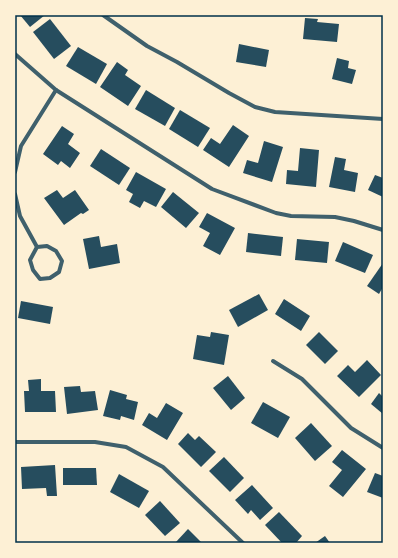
<svg xmlns="http://www.w3.org/2000/svg" width="398" height="558" viewBox="0 0 398 558" font-family="Spectral,serif">
<style>
.building{fill:#264d5e}
.lines{fill:none;stroke-linecap:round;stroke-linejoin:round}
.minor{stroke:#3f606c;stroke-width:4}
.neatline{fill:none;stroke:#003049;stroke-width:1.5}
</style>
<rect width="100%" height="100%" fill="#fdf0d5"/>
<g class="building">
<polygon points="20,15 45,15 30,27"/>
<polygon points="305,18 318,19 317,22 339,24 337,42 303,39"/>
<polygon points="50,19 71,46 54,59 33,32"/>
<polygon points="239,44 269,50 266,67 236,62"/>
<polygon points="78,47 107,64 96,84 66,66"/>
<polygon points="337,58 349,61 348,68 356,70 352,84 332,79"/>
<polygon points="117,62 128,70 125,75 141,86 128,106 100,87"/>
<polygon points="146,90 175,108 165,126 135,109"/>
<polygon points="180,110 210,128 198,147 169,129"/>
<polygon points="233,125 249,136 229,167 203,150 211,138 220,144"/>
<polygon points="62,126 74,134 68,144 80,153 70,168 61,161 58,165 43,154"/>
<polygon points="264,141 283,147 272,182 243,173 247,160 258,163"/>
<polygon points="300,148 319,150 316,187 286,184 287,170 298,171"/>
<polygon points="101,149 130,168 119,185 90,166"/>
<polygon points="335,157 346,159 344,170 358,173 355,192 329,187"/>
<polygon points="136,172 166,189 156,207 144,201 140,208 129,202 133,194 126,190"/>
<polygon points="375,175 383,178 383,197 368,190"/>
<polygon points="57,190 63,198 75,190 89,210 83,214 81,213 64,225 44,198"/>
<polygon points="173,192 199,213 186,228 161,207"/>
<polygon points="207,213 235,228 220,255 203,246 210,233 199,227"/>
<polygon points="248,233 283,237 281,256 246,252"/>
<polygon points="99,236 101,247 117,244 120,263 89,269 83,239"/>
<polygon points="297,239 329,242 327,263 295,260"/>
<polygon points="343,242 373,255 365,273 335,261"/>
<polygon points="383,263 383,287 379,294 367,286"/>
<polygon points="259,294 268,310 238,327 229,310"/>
<polygon points="284,299 310,316 301,331 275,314"/>
<polygon points="21,301 53,307 50,324 18,318"/>
<polygon points="211,332 229,335 224,365 193,359 197,335 210,337"/>
<polygon points="319,332 338,351 325,364 306,345"/>
<polygon points="367,360 381,375 359,397 337,376 348,365 355,372"/>
<polygon points="228,376 245,398 231,410 213,388"/>
<polygon points="41,379 41,391 55,391 56,412 25,412 24,391 29,391 28,380"/>
<polygon points="80,386 81,392 95,391 98,410 67,414 64,387"/>
<polygon points="110,390 127,395 126,399 138,402 134,420 121,416 120,420 103,416"/>
<polygon points="379,393 383,397 383,414 371,404"/>
<polygon points="263,402 290,417 278,438 251,423"/>
<polygon points="166,403 183,413 167,440 142,425 149,413 157,418"/>
<polygon points="311,423 332,446 315,461 295,438"/>
<polygon points="188,433 195,440 199,436 216,452 201,467 178,444"/>
<polygon points="342,450 366,469 343,497 329,486 342,470 332,462"/>
<polygon points="224,457 244,478 230,492 209,471"/>
<polygon points="55,465 57,496 47,496 46,488 22,489 21,467"/>
<polygon points="63,468 96,468 97,485 63,485"/>
<polygon points="375,473 383,476 383,498 367,492"/>
<polygon points="119,474 149,491 139,508 110,492"/>
<polygon points="252,485 273,508 260,520 251,510 248,514 235,500"/>
<polygon points="160,501 180,523 165,536 145,515"/>
<polygon points="279,512 302,536 296,543 282,543 265,525"/>
<polygon points="188,529 202,543 175,543"/>
<polygon points="325,536 330,543 315,543"/>
</g>
<g class="lines">
<g class="minor">
<polyline points="103,15 147,46 177,62 229,93 255,107 275,112 383,119"/>
<polyline points="15,54 56,90 212,189 276,213 291,216 335,217 354,221 383,230"/>
<polyline points="15,172 21,146 56,90"/>
<polyline points="15,194 20,216 37,247"/>
<polygon points="47,246 56,251 62,261 59,272 50,278 40,279 33,270 30,260 37,247"/>
<polyline points="273,361 302,379 351,428 383,448"/>
<polyline points="15,442 95,442 126,447 163,467 243,543"/>
</g>
</g>
<rect width="398" height="558" fill="none" stroke="#fdf0d5" stroke-width="32"/>
<rect x="16" y="16" width="366" height="526" class="neatline"/>
</svg>
